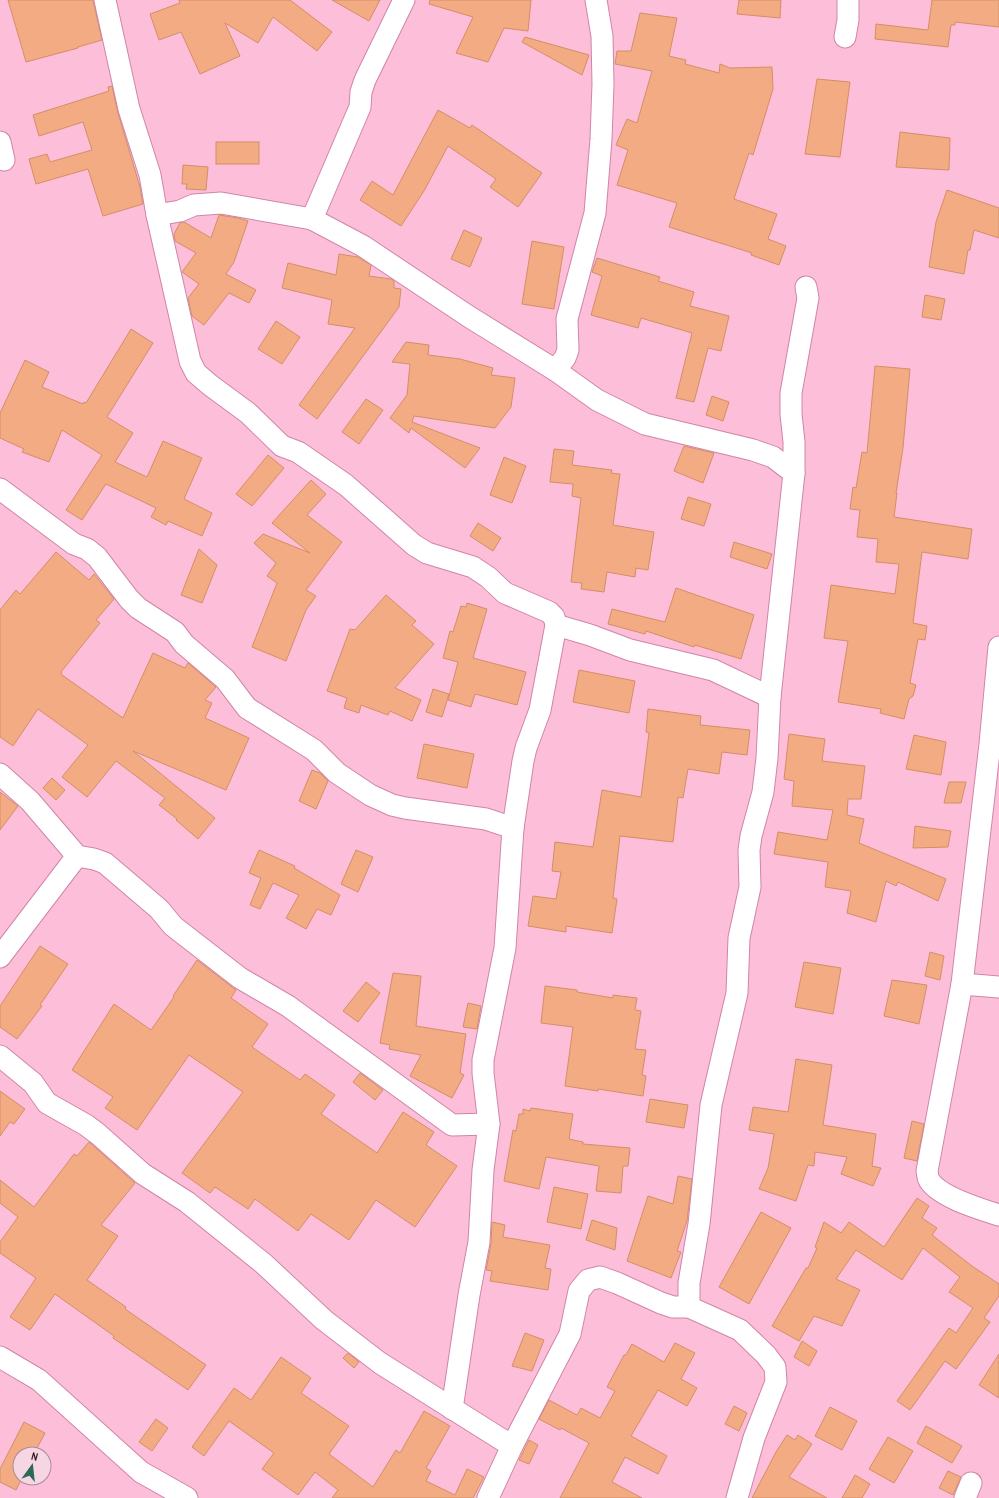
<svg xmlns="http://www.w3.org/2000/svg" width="999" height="1498" viewBox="0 0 999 1498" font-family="'Archivo Narrow',sans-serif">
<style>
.building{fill:#f2ab82;stroke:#d48e66}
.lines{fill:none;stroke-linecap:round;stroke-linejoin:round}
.street-casing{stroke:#d085a8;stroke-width:23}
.street{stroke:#fff;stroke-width:21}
</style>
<rect width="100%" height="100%" fill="#fdbeda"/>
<g class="building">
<polygon points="8,0 93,0 102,40 78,47 78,48 26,62"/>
<polygon points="179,0 290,0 332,32 317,51 273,17 258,43 225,23 240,56 200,74 181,32 159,40 150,14 180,3"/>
<polygon points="332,0 380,0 369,21"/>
<polygon points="430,0 531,0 528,31 504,28 488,62 456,53 473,17 429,4"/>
<polygon points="739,0 781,0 780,18 737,14"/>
<polygon points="932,0 999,0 999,27 955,22 955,25 951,25 948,47 875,39 876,24 928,30"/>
<polygon points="640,13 677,18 669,56 686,60 685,64 719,73 720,64 730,68 772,67 773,89 753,155 749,153 734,199 777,214 768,239 786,246 779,265 751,255 752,253 669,227 677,203 617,185 628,150 616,145 627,119 637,123 652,71 615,64 617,51 631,51"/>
<polygon points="525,37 589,55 582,75 522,42"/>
<polygon points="817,79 850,82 840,157 805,154"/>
<polygon points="112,86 118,113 140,187 143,204 103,216 88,169 36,184 29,159 47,154 50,162 92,150 83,122 39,136 33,115 109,91 108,87"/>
<polygon points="438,110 470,128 472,125 542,173 518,207 490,187 496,179 448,146 424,191 401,226 360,200 372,181 393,195"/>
<polygon points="900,132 950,138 949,170 896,167"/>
<rect x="216" y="142" width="43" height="22"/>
<polygon points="183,165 208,167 206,190 186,189 187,184 182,184"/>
<polygon points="947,190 999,208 999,238 974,230 970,250 968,250 964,274 929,267 936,222"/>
<polygon points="219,215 238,218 248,221 234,262 226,274 256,290 249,303 229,293 204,325 192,316 188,298 199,284 182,272 196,253 175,241 174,234 180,223 184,222 211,238"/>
<polygon points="464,230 482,238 470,267 451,259"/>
<polygon points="532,241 564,247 554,309 522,304"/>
<polygon points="339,254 358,257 371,265 369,276 391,279 394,281 394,288 401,289 399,307 317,419 299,405 355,328 328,324 332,300 282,288 288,263 336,275"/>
<polygon points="597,258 660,277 658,281 694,292 690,306 729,316 721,351 708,348 694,402 676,398 692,333 641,318 638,328 591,315 602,276 592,272"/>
<polygon points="925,295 945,299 941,320 922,317"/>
<polygon points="276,321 300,337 282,364 258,349"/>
<polygon points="131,329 153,343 107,417 133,433 115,462 147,477 163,441 202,458 184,499 212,513 202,536 168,521 166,525 151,517 156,508 106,484 82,520 66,510 102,455 62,430 49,462 22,452 24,449 0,438 0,413 25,360 49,372 42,387 83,404 84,402 86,403"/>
<polygon points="406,342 429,345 428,355 460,359 493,368 491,375 515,378 511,407 495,428 414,416 412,422 480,448 465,468 411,428 409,433 390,418 407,395 410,364 392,362"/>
<polygon points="875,366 910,369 903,448 896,493 897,493 894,517 972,529 968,559 922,552 913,623 927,626 925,640 918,639 910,683 916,685 913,696 909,699 904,719 880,713 881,709 838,702 848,641 824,638 831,585 895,594 899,564 876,562 878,539 857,537 860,510 850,509 853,487 856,488 862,452 867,453"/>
<polygon points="712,396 729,402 723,421 706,415"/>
<polygon points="366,399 383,410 359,444 342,432"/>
<polygon points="684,446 714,453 703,483 674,471"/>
<polygon points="554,449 574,451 572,465 612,470 611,473 620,474 613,525 654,532 648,570 636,568 635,577 607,572 604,592 581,589 582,583 571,582 581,498 572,496 573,484 550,482"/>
<polygon points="268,455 284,468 252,506 236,494"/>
<polygon points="504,457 526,466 512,503 490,495"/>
<polygon points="311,480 326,494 307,515 342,542 306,590 316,596 306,610 286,661 252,647 277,583 267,576 276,563 254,543 263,534 310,553 272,523"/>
<polygon points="688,497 711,504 704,526 681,519"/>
<polygon points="478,523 501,538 493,551 470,536"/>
<polygon points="734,542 772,554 767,569 730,557"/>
<polygon points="199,549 217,565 202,603 181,595"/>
<polygon points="56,552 89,580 94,574 114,599 96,620 100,623 61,672 62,675 123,718 153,653 185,668 188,663 216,687 205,700 212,703 205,718 249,738 226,790 133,751 215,818 198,839 176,820 177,819 159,805 165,798 116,761 87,797 62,777 88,745 38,709 13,746 0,737 0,610 16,590 20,594"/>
<polygon points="676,588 754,615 741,659 695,645 694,647 646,631 645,634 608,624 612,609 665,622"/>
<polygon points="386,595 416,621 412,625 434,644 395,688 421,700 412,721 390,711 388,715 361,705 359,713 344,708 347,698 327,691 350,629 355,630"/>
<polygon points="467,603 487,609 473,658 526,672 517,705 475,694 471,707 448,700 458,662 443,658 450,631 453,632 461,606 466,607"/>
<polygon points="579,670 635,681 629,713 573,702"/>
<polygon points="433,689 449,694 442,717 426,712"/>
<polygon points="648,709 701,716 700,725 750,730 747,755 722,752 719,774 688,769 683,798 678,797 673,842 620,836 613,898 617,899 612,933 566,926 566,932 528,926 533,896 556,899 561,872 552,871 555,842 593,847 602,790 641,797 649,733 646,732"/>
<polygon points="789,734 825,739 822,761 865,766 861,799 848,799 847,815 864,819 859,843 946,879 938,901 898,882 896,886 886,881 876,922 847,913 851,891 825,887 828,862 774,854 778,832 827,840 833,810 792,806 794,781 784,779"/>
<polygon points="914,735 946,742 941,775 906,769"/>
<polygon points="424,744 474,754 467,788 417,778"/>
<polygon points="312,770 320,773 328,781 316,809 299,801"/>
<polygon points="52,778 65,790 56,800 43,788"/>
<polygon points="949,782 966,782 961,803 944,803"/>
<polygon points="0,792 18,806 0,830"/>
<polygon points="915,826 951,831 948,847 913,848"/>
<polygon points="259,850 295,866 294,868 340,895 331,915 317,909 306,929 286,918 299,895 273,883 260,909 250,905 261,878 249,873"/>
<polygon points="356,850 373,857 358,892 341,884"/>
<polygon points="40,946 68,964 40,1005 42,1006 17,1039 0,1027 0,1006"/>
<polygon points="930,952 944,956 940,980 925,976"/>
<polygon points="197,960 236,990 231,998 268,1024 252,1047 300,1080 305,1074 335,1095 321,1114 377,1153 403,1112 434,1132 426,1145 457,1166 415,1227 376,1200 349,1240 311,1214 298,1231 255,1199 248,1209 215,1187 210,1193 182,1173 243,1092 189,1055 137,1130 105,1108 113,1097 72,1070 114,1004 151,1030 174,997 173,996"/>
<polygon points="804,962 841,968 833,1014 795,1007"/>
<polygon points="393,973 421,976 416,1026 466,1034 460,1073 464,1075 452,1098 410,1076 421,1055 389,1049 390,1045 380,1043"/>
<polygon points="892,980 927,985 919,1024 884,1016"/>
<polygon points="366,982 380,993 358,1022 343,1011"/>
<polygon points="545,986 577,990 577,992 613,998 613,995 637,998 635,1010 641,1011 635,1049 646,1050 642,1075 646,1076 643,1096 598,1089 598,1091 565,1086 573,1027 541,1023"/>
<polygon points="468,1003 481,1006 477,1029 463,1027"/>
<polygon points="796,1059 832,1065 823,1125 876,1134 872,1166 881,1168 873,1186 841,1174 847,1157 815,1152 814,1166 808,1165 796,1201 759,1189 768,1168 774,1134 749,1130 753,1107 788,1112"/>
<polygon points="360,1073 383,1090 375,1100 353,1082"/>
<polygon points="0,1091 25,1109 14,1124 10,1122 0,1136"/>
<polygon points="650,1099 688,1105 684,1128 646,1122"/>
<polygon points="531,1108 573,1114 569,1139 583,1142 583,1144 630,1148 628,1166 623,1166 621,1193 596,1191 599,1166 546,1157 539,1189 504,1181 513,1130 516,1131 519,1114 523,1114 523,1109 530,1111"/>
<polygon points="912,1121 924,1124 917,1161 904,1158"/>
<polygon points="89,1142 135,1183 101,1225 118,1236 87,1280 126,1307 125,1309 206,1365 188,1390 113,1338 114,1336 55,1294 30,1330 10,1317 36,1278 0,1253 0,1242 18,1217 0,1203 0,1180 34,1207 74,1154 77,1156"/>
<polygon points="678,1176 692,1179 687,1221 677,1251 681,1252 671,1278 627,1261 648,1196 673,1204"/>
<polygon points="554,1187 588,1194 581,1229 547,1222"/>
<polygon points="917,1198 929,1206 922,1218 937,1228 932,1235 972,1266 999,1284 999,1296 984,1318 990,1322 956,1369 945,1361 910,1410 897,1401 949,1328 956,1333 973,1308 949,1292 960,1277 923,1248 902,1280 856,1250 836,1279 860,1290 842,1326 814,1316 799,1341 772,1326 806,1268 808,1268 817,1248 815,1247 824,1222 841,1233 849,1222 884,1247"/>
<polygon points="761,1212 791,1228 749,1304 719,1287"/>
<polygon points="592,1220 617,1228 615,1250 586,1240"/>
<polygon points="492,1222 505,1225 503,1237 550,1245 545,1268 551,1269 548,1290 490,1281 492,1271 486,1270 491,1244"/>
<polygon points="525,1333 544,1340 532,1371 512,1366"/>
<polygon points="802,1341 817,1351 809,1366 794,1357"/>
<polygon points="675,1343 695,1353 681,1379 697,1388 687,1406 658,1390 631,1436 667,1456 658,1474 625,1457 612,1482 642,1498 560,1498 589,1443 561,1428 560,1430 539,1419 549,1400 577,1415 581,1408 600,1418 615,1391 607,1387 624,1355 626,1355 632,1344 664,1362"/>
<polygon points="348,1353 359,1362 354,1368 343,1358"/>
<polygon points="999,1354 999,1398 979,1385"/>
<polygon points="281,1357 311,1378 301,1393 349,1426 329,1454 373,1487 396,1450 400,1453 424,1411 450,1426 426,1468 431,1471 426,1481 455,1495 467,1469 484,1477 473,1498 332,1498 338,1490 315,1472 298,1495 262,1469 274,1453 229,1421 204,1456 192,1447 234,1388 251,1400"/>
<polygon points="734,1406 747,1413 739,1431 725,1424"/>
<polygon points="830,1407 857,1421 842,1450 815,1436"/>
<polygon points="156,1419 168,1428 152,1451 139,1442"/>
<polygon points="24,1422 45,1433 34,1454 20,1454 20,1478 22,1478 16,1490 0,1482 0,1469"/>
<polygon points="926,1426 962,1446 952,1463 917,1443"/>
<polygon points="787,1435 795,1440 798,1435 812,1444 789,1477 827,1498 752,1498 776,1452"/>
<polygon points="888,1437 913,1451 894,1483 869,1469"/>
<polygon points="529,1440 538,1445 529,1464 519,1460"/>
<polygon points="948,1471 961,1477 953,1495 939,1488"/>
<polygon points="855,1475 870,1484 862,1498 842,1498"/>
</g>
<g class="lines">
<g class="street-casing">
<g id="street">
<polyline points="105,0 129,109 150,175 157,215 190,361 196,373 210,385 248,413 282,446 298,452 346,485 414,545 427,553 473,567 488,577 505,593 549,612 554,617 556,625 540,710 526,748 523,761 513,828 505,948 483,1060 483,1073 489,1124 483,1170 479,1242 469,1295 452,1409"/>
<polyline points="845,37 848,20 848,0"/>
<polyline points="0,142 4,160"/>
<polyline points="157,215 180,211 194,205 221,203 312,219 363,246 468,316 555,370 597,400 645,424 753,450 773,457 794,473"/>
<polyline points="312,219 360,107 361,92 365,80 404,0"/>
<polyline points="555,370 565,358 568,350 567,319 595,213 601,139 603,84 602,36 596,0"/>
<polyline points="0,489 74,544 87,549 97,557 129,599 138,608 175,632 184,644 225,679 247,708 314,750 337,773 370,795 392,805 405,808 486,819 513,828"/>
<polyline points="556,625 590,635 630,650 713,670 770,697"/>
<path d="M999,647L990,744L962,984L927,1171C928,1174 927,1177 929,1180C939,1197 980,1209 999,1215"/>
<polyline points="0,774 30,801 77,856 94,859 105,863 159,909 173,926 240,978 288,1006 452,1125 489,1124"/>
<polyline points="0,957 77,856"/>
<polyline points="962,984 999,987"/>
<polyline points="0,1056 33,1083 47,1103 86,1125 98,1134 143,1174 187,1202 264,1264 324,1320 380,1363 512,1446"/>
<polyline points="689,1307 689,1283 699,1224 711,1105 737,993 739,938 750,887 749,850 751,836 763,792 767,758 770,697 794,473 794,442 791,414 791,393 808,298 806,287"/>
<polyline points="0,1357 39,1380 141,1472 187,1498"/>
<polyline points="488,1498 512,1446 570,1334 579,1291 588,1280 600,1277 617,1283 661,1303 673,1307 689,1307 740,1330 766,1355 775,1367 776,1382 754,1438 737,1498"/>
<polyline points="965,1498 971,1483"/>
</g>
</g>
<use href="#street" class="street"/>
</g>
<g transform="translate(32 1466) rotate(15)"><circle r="19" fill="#f6d6e3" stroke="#aa8b99"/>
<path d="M0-3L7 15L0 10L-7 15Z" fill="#2c6a57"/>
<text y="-6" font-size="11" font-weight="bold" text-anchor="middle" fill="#381b29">N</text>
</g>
</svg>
